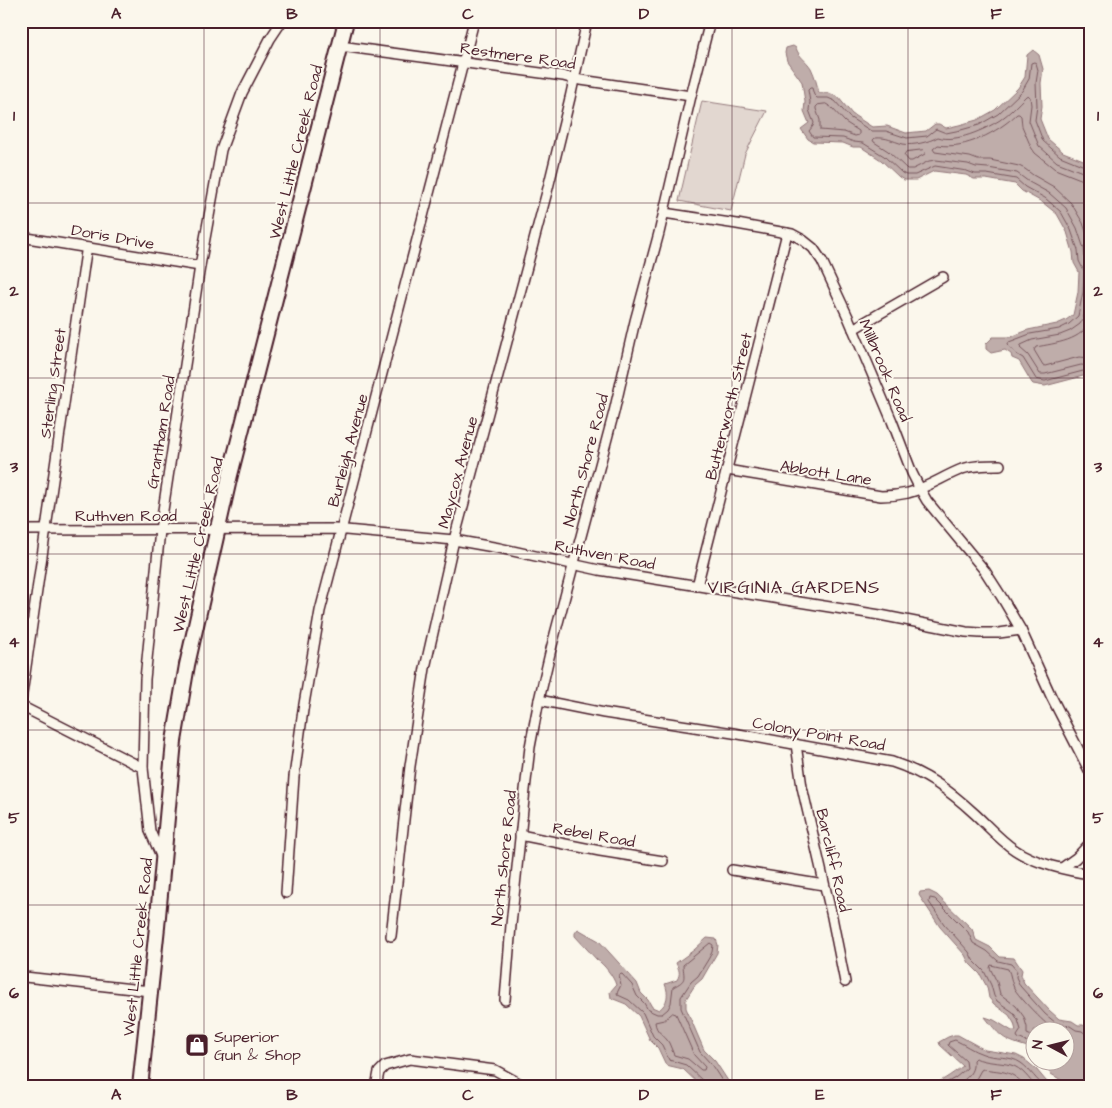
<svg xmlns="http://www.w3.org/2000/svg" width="1112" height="1108" viewBox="0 0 1112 1108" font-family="'Architects Daughter',sans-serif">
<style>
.green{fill:#e2d7d0;stroke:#967b7e}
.water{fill:#bfadaa;stroke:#907477}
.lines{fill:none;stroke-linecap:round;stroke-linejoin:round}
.shore{stroke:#79585e;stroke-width:1}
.street-casing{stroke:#4a1f2b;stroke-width:12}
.primary-casing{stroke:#4a1f2b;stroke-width:18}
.street{stroke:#fbf7ec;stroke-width:9}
.primary{stroke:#fbf7ec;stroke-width:14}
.grid{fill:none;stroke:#4a1f2b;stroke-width:1;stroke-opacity:0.55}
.labels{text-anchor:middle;stroke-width:4;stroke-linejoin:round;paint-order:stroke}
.street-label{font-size:16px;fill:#4a1f2b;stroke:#fbf7ec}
.poi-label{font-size:16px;fill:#4a1f2b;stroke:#fbf7ec;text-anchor:start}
.neighbourhood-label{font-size:18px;letter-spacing:1px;fill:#4a1f2b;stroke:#fbf7ec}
.neatline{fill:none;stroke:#4a1f2b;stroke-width:2}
.grid-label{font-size:16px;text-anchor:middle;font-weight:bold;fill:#4a1f2b}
</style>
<rect width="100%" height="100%" fill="#fbf7ec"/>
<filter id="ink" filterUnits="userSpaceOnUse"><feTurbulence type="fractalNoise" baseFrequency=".02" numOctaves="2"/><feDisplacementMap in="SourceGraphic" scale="10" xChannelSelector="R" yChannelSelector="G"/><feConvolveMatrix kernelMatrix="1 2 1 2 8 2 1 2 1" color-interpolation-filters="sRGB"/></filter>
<g filter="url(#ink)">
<polygon class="green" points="702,101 767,111 745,154 731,211 679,201"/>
<g class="water">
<path d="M793,46L796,48C799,57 806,60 811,68C815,76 817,85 819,93H829L838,97L852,114L872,127L887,126L906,133L926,131L935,124H939L946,128L959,125L977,120L995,110L1018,88L1025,77L1027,55L1033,50L1039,55L1043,69L1041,83L1042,106L1040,119L1048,139L1063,152L1091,163V378L1083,376L1045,386L1033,384L1032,383L1019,361L1012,358L1011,354L1005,350L991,353L986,349V344L993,337H1011L1028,330L1057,324L1066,320L1073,315L1078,292L1079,272L1074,263L1073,252L1067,232L1057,214L1042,202L1022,191L1015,184L986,179H974L966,175L934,171L916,180H904L899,177L881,160L861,147H853L843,143L813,142L808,139L801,129L809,123L804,111L805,102L802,82L787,61L785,53L786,48Z"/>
<path d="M929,891L937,895L972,929L976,940L990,947L1000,957L1014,958L1022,970L1021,975L1024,983L1049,1010L1059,1019L1072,1021L1078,1025H1083L1088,1028L1090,1035L1089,1051L1091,1057V1087H1070L1068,1084L1051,1074L1045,1061L1064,1060V1030H1034V1054L1031,1048C1004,1040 1002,1039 985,1017L994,1020L1012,1031H1016L1014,1023L1009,1015L994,1004L989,998L987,987L980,974L969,963L965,955L940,927L919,895L920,892Z"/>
<path d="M578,929L599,941L637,983L641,993L648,1000L652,1007L659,1010C668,1003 669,994 665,984L677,980C681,973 679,970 676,963L694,950L707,938L716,939L718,945L717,953L702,979L695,985L686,999V1008L704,1050L715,1061L732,1087H702L683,1069L666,1065L658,1048L650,1040L639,1016L626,1004L611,998L610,992L616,985C614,977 603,963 597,960L575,936V933Z"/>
<path d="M954,1035H958L985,1050L1016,1055L1024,1059L1036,1069L1046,1081L1054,1087H925C939,1084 952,1074 963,1066L940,1045L939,1042L948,1037Z"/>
</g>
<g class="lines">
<g class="shore">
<polygon points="826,104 831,107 845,122 859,131 859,135 855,136 844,132 820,130 820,120 816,109 816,107 818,105"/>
<polygon points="923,150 925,152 925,154 912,161 909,161 904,155 906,152"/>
<polyline points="1091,168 1087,167 1060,156 1043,141 1035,120 1037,106 1036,83 1038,70 1036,63 1034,62 1031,63 1029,79 1022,91 998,114 979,125 961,130 946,133 936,129 927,136 907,138 886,131 871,131 849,117 835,101 828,98 817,98 814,95 812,88 810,88 808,90 810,102 809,110 814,123 813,126 809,131 813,137 843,138 854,142 863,143 884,156 902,173 906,175 915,175 935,166 967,171 975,174 987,174 1016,179 1025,187 1045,198 1061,212 1071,230 1078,250 1079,261 1084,271 1083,292 1078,316 1069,324 1059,329 1030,334 1009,342 1008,345 1016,354 1023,358 1036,379 1045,381 1083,371 1091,373"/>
<path d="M1091,174L1085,173L1057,162L1039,146L1029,121L1031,105L1030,97L1028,95L1026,96C1018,104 1010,113 1000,120C984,130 956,143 938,137C929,142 913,146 903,144C892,141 887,137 875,138L873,140L874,142L888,151L907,169H913L929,161L936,160L968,164L976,167L988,168L1017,173L1029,182L1049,193L1066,208L1077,228L1084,249L1085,259L1090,270L1089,293L1083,319L1080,324L1070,331L1060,335L1032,340L1021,345L1020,348L1028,355L1040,374H1045L1081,365L1091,366"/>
<path d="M1091,181L1083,180L1055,169L1035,153L1031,147L1022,126L1021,116L1019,114H1017C998,132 965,150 938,145L933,149L935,152L970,157L978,160H990L1019,166L1025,169L1033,175L1054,187L1071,203L1083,223L1091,246"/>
<path d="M1091,320C1082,341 1056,343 1036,347L1034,350L1043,365L1045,366L1079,357L1091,358"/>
<path d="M673,1013L676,1014L694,1055L705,1067L704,1070H701L688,1059L674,1055C672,1051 671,1047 669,1043C664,1034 656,1033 655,1022L664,1020Z"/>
<path d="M1034,1037L1027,1034V1027L1024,1017L1016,1006L1000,994L997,982L990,968L991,965L1008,969C1011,975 1011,982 1014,988C1018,996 1044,1023 1052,1028C1055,1030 1056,1030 1060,1030"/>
<polyline points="1034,1045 1018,1038 1017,1036 1021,1030 1018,1020 1013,1012 997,1001 994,996 991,985 984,971 973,960 969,952 944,924 929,902 930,898 935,899 968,932 973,943 987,951 998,961 1011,964 1017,971 1016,977 1020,986 1045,1014 1056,1023 1070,1026 1076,1030 1082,1031 1087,1035 1091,1036"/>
<path d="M705,1087L704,1082L686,1065L669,1060L662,1045L653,1036L643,1013L629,1000L618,995L617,993L621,985L619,975L622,974L632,985L637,996L644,1003L648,1010L657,1014H662L668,1009L671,1003L673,987C687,980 684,979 683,965L710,943L713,945L712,952L709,958L698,976L691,982L681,997V1008L700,1052L711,1064L726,1087"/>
<path d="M939,1087L955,1078L967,1068L966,1061L948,1045L949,1042L955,1040C964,1044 973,1051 983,1054C995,1059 1010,1055 1021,1063C1030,1069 1037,1082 1046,1087"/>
<path d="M952,1087C964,1081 975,1074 973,1060L975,1058C987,1063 999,1062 1011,1065C1022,1068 1029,1079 1036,1087"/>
<path d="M967,1087L976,1079L981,1070L983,1069C1003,1072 1012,1070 1026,1087"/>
</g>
<g class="street-casing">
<g id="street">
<polyline points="340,46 563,76 574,79 691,96"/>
<polyline points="664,213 737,224 792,234 803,240 813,248 822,261 848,317 892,421 912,473 920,489 927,501 985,571 1001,596 1021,630"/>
<polyline points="21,237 200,266"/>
<polyline points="853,329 943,277"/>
<path d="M727,470L881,496C891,496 899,495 908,493C927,488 944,476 962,469C974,465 987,465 1000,465"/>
<polyline points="21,530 335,529 454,540 499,548 599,570 880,615 966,632 980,633 999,633 1021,630 1051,696 1091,774"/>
<polyline points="697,586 787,233"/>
<path d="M539,700L604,713L733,733L892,762C926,773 950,791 975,814C988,826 1000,840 1015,850C1034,863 1067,871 1091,874"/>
<polyline points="21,701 86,252 88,248"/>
<polyline points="21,706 143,768"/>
<polyline points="796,744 802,787 832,917 845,982"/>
<polyline points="520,835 600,851 663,861"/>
<polyline points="162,858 150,831 143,768 145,679 160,530 200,266 221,150 242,93 270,39 282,21"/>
<polyline points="1062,868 1076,858 1091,842"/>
<polyline points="732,870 824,885"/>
<polyline points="286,893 294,777 303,710 320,611 474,21"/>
<polyline points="391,936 410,766 425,668 454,540 548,188 570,98 587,21"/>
<polyline points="21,976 25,977 150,991"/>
<polyline points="505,1000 511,925 525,790 530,747 539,700 551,649 614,412 635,321 659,233 691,96 710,21"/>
<polyline points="376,1087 379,1072 385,1066 410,1059 495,1070 526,1087"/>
</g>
</g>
<g class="primary-casing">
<polyline id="primary" points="140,1087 157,927 174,741 187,665 230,475 346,21"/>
</g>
<use href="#street" class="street"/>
<use href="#primary" class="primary"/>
</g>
</g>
<path class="grid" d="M204,21V1087M380,21V1087M556,21V1087M732,21V1087M908,21V1087M21,203H1091M21,378H1091M21,554H1091M21,730H1091M21,905H1091"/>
<defs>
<g id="shop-square" transform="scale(1.25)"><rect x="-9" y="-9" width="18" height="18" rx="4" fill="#4a1f2b" stroke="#fbf7ec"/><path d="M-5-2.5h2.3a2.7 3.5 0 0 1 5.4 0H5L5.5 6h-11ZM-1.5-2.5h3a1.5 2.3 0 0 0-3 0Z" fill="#fff"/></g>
</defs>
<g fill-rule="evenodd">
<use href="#shop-square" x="197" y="1045"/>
</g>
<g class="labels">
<g class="street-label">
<text transform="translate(518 55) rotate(8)" y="6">Restmere Road</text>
<text transform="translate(295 152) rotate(-76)" y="6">West Little Creek Road</text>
<text transform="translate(113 236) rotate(10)" y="6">Doris Drive</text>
<text transform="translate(886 370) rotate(67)" y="6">Millbrook Road</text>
<text transform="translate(52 383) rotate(-82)" y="6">Sterling Street</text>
<text transform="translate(728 406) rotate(-76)" y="6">Butterworth Street</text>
<text transform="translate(160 432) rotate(-81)" y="6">Grantham Road</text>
<text transform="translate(347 450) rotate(-75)" y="6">Burleigh Avenue</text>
<text transform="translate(585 460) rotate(-75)" y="6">North Shore Road</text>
<text transform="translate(457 472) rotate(-75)" y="6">Maycox Avenue</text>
<text transform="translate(826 472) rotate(9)" y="6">Abbott Lane</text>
<text x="126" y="521">Ruthven Road</text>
<text transform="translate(197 545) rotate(-77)" y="6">West Little Creek Road</text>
<text transform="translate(605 554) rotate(11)" y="6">Ruthven Road</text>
<text transform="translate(819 733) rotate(10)" y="6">Colony Point Road</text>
<text transform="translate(594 834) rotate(10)" y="6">Rebel Road</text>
<text transform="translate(503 858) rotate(-84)" y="6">North Shore Road</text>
<text transform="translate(834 860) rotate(77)" y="6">Barcliff Road</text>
<text transform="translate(137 947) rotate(-84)" y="6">West Little Creek Road</text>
</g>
<g class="poi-label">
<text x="214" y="1042">Superior<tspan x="214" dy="18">Gun &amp; Shop</tspan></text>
</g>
<g class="neighbourhood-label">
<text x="794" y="593">VIRGINIA GARDENS</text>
</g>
</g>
<rect width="1112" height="1108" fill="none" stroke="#fbf7ec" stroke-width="55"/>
<g transform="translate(1050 1046) rotate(277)"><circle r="24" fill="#fbf7ec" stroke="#b4a19f"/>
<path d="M0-4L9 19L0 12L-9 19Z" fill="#4a1f2b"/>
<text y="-8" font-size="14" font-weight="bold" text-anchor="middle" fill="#4a1f2b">N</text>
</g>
<rect x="28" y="28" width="1056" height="1052" class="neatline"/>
<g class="grid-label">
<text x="116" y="19">A</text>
<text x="292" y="19">B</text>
<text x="468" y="19">C</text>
<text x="644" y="19">D</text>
<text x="820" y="19">E</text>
<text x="996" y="19">F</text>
<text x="14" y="121">1</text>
<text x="1098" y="121">1</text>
<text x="14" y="296">2</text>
<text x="1098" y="296">2</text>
<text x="14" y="472">3</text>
<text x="1098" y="472">3</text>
<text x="14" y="647">4</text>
<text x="1098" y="647">4</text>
<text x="14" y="823">5</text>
<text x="1098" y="823">5</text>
<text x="14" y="998">6</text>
<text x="1098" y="998">6</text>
<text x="116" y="1100">A</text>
<text x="292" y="1100">B</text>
<text x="468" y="1100">C</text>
<text x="644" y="1100">D</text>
<text x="820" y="1100">E</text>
<text x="996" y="1100">F</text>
</g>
</svg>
